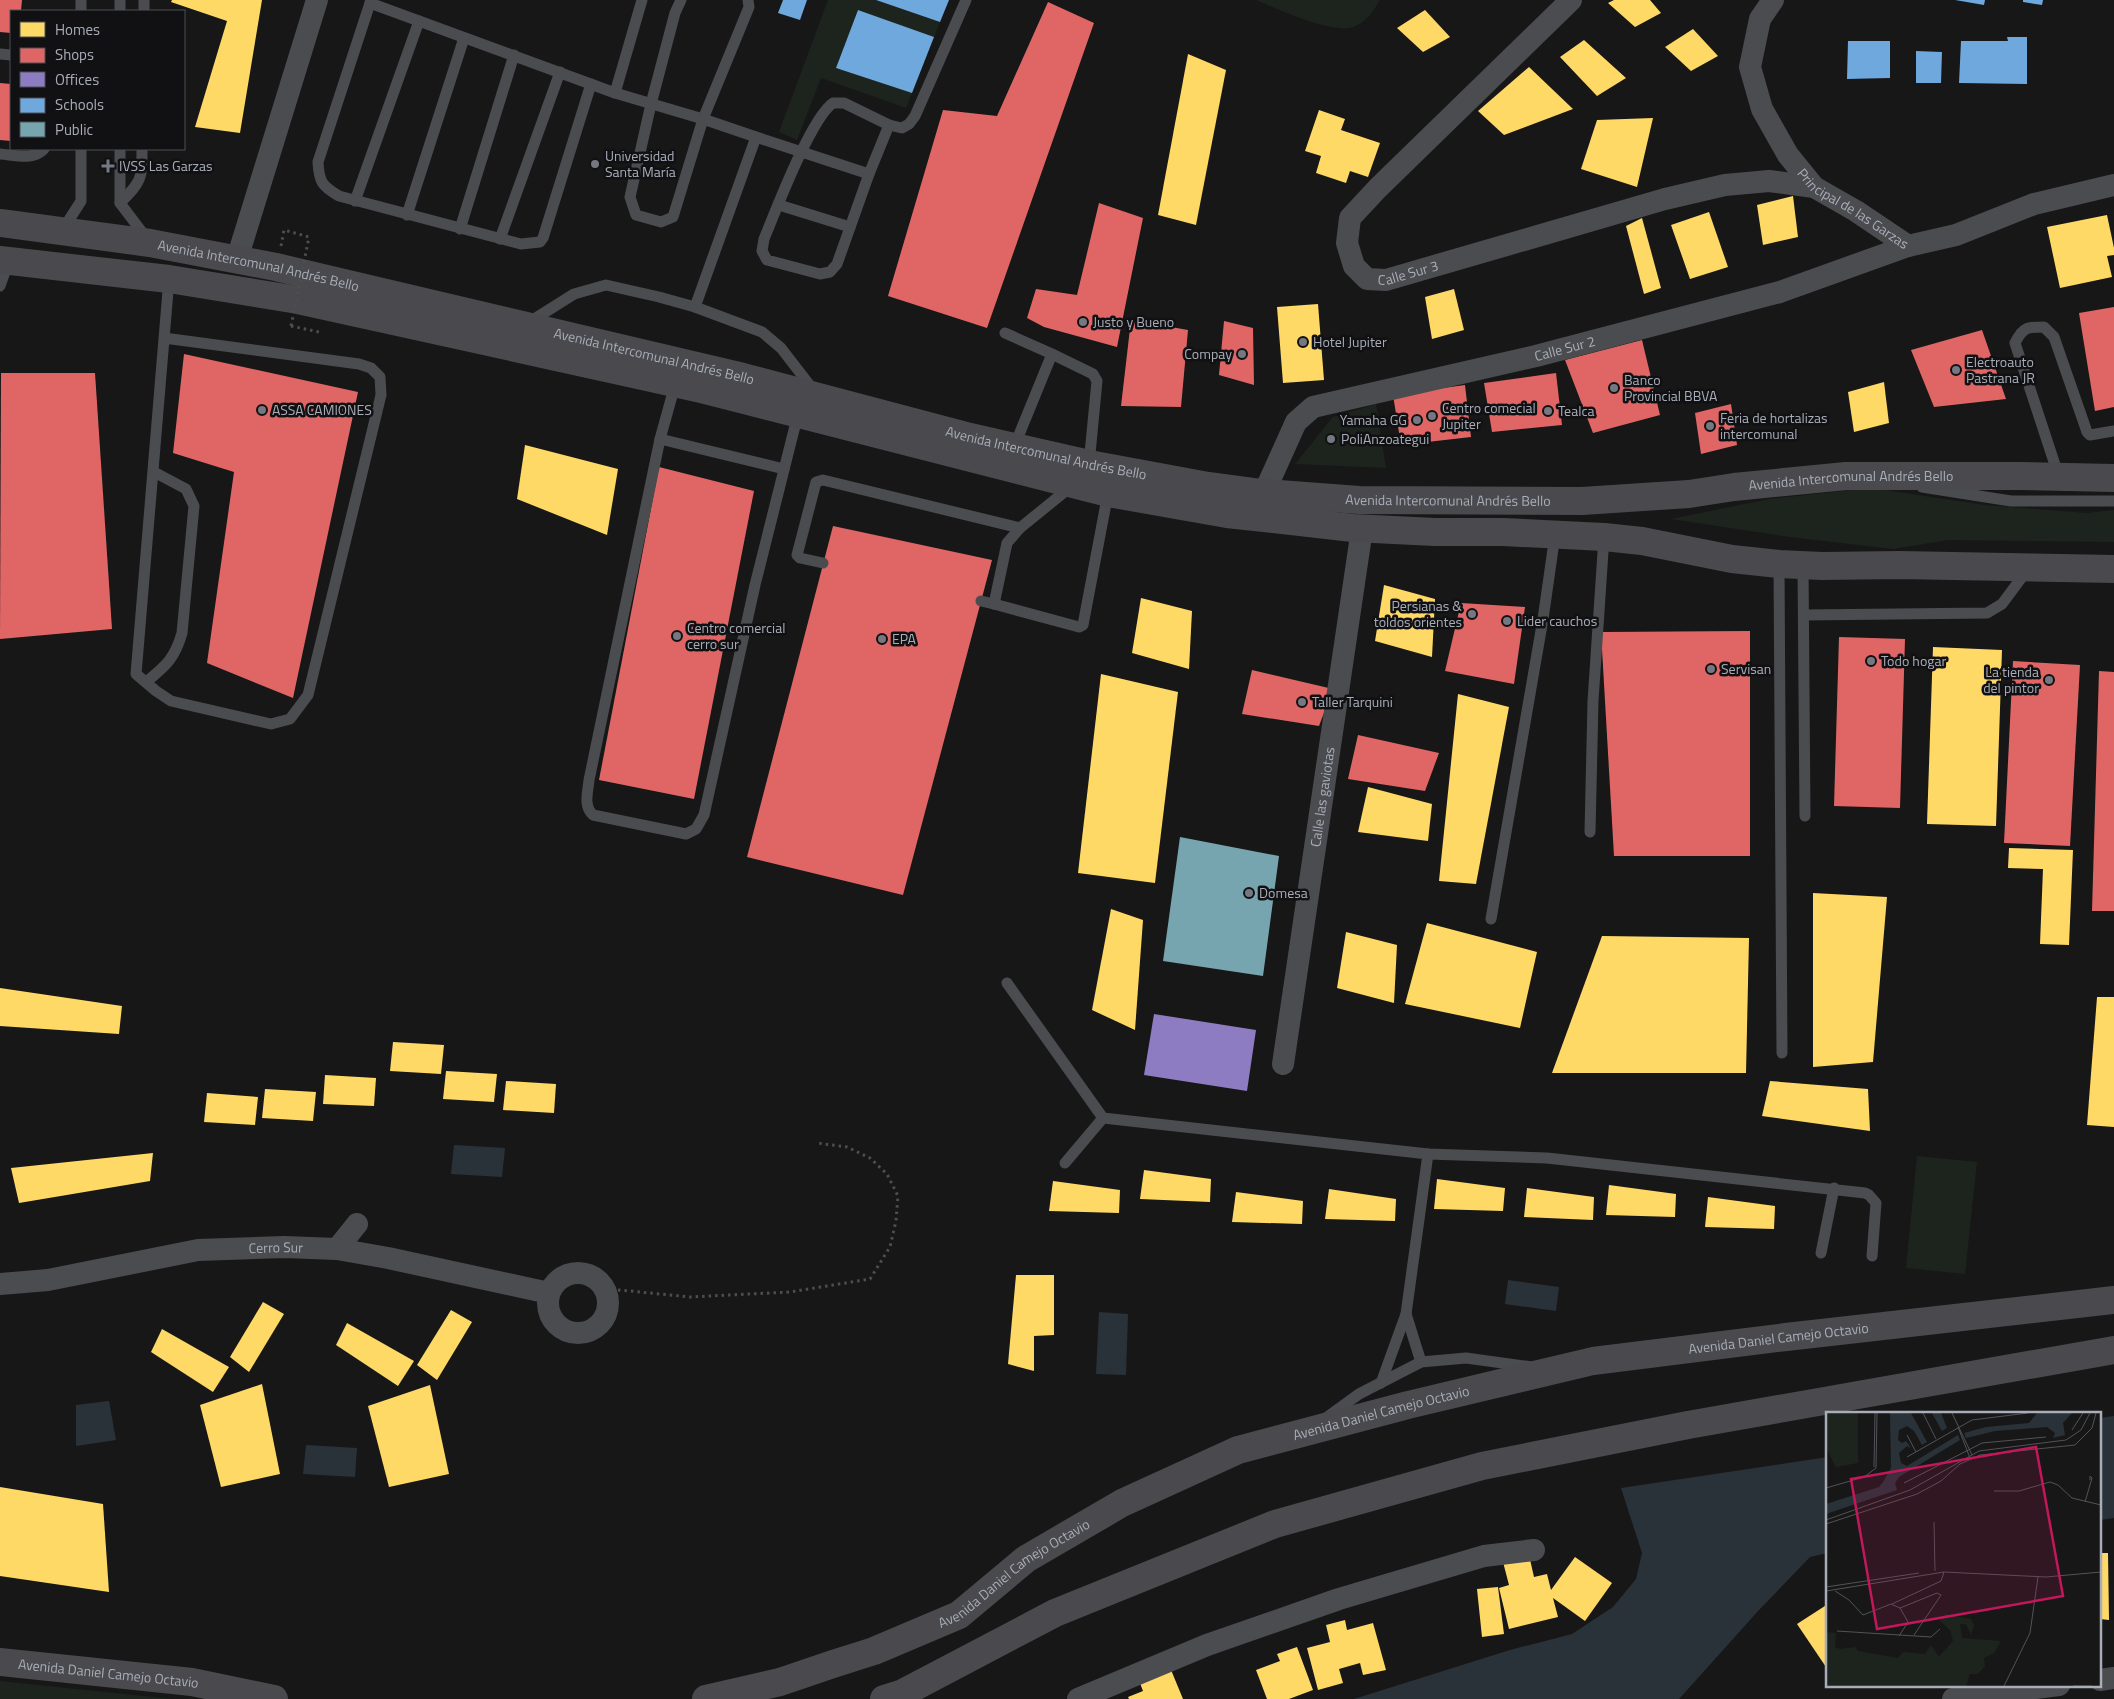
<svg xmlns="http://www.w3.org/2000/svg" width="2114" height="1699" viewBox="0 0 2114 1699" font-family="'Titillium Web',sans-serif">
<style>
.green{fill:#1d241e}
.water{fill:#2a3239}
.homes{fill:#ffd966}
.shops{fill:#e06666}
.offices{fill:#8e7cc3}
.schools{fill:#6fa8dc}
.public{fill:#76a5af}
.lines{fill:none;stroke-linecap:round;stroke-linejoin:round}
.path{stroke:#4d4e52;stroke-width:3;stroke-dasharray:2.5 4;stroke-linecap:butt}
.lane{stroke:#4b4c50;stroke-width:11}
.street{stroke:#4b4c50;stroke-width:22}
.secondary{stroke:#4a4a4e;stroke-width:28}
.path-bridge{stroke:#4d4e52;stroke-width:3;stroke-dasharray:2.5 4;stroke-linecap:butt}
.poi-dot{fill:#757880;stroke:#111113;stroke-width:2}
.labels{text-anchor:middle;stroke-width:5;stroke-linejoin:round;paint-order:stroke}
.poi-label{font-size:14px;fill:#a8adb8;stroke:#111113;text-anchor:start}
.street-label{font-size:14px;fill:#a8adb8;stroke:#111113}
.inset-road{fill:none;stroke:#515357;stroke-width:1}
.view{fill:#c2185b;fill-opacity:0.15;stroke:#c2185b;stroke-width:2.5}
.inset-edge{fill:none;stroke:#a8adb8;stroke-width:2.5}
</style>
<rect width="100%" height="100%" fill="#171717"/>
<g class="green">
<polygon points="828,0 875,0 940,22 934,37 858,10 836,68 912,93 906,108 821,78 797,140 779,132"/>
<path d="M1256,0H1380C1374,10 1366,23 1353,27C1331,34 1277,9 1256,0Z"/>
<polygon points="1376,404 1386,468 1295,464 1333,417"/>
<polygon points="1871,488 1985,505 2087,513 2114,510 2114,542 1948,540 1893,549 1790,537 1671,519 1769,499"/>
<polygon points="1917,1156 1977,1162 1965,1274 1906,1268"/>
<polygon points="0,1681 172,1699 0,1699"/>
</g>
<g class="water">
<polygon points="454,1145 505,1148 502,1177 451,1174"/>
<polygon points="1508,1280 1559,1287 1556,1311 1505,1304"/>
<polygon points="1099,1312 1128,1314 1126,1375 1096,1374"/>
<polygon points="109,1401 116,1440 76,1446 76,1405"/>
<polygon points="2114,1416 2114,1518 2100,1520 2100,1418"/>
<polygon points="306,1445 357,1448 355,1477 303,1474"/>
<polygon points="1828,1457 1828,1553 1810,1557 1759,1610 1679,1699 1354,1699 1510,1650 1572,1634 1613,1607 1636,1579 1642,1553 1621,1488"/>
</g>
<g class="homes">
<polygon points="172,0 262,0 240,133 195,127 227,21 171,2"/>
<polygon points="1614,0 1650,0 1661,13 1635,27 1608,3"/>
<polygon points="1425,10 1450,37 1423,52 1397,28"/>
<polygon points="1693,29 1718,56 1691,71 1665,47"/>
<polygon points="1584,40 1626,78 1597,96 1560,57"/>
<polygon points="1188,54 1226,70 1196,225 1158,215"/>
<polygon points="1529,67 1573,109 1504,135 1478,111"/>
<polygon points="1319,110 1345,119 1341,130 1380,143 1368,177 1350,171 1346,183 1316,173 1321,156 1305,151"/>
<polygon points="1653,118 1637,187 1581,169 1597,120"/>
<polygon points="1793,196 1798,237 1763,245 1757,205"/>
<polygon points="1709,212 1728,267 1690,279 1671,225"/>
<polygon points="2107,215 2114,248 2114,255 2107,256 2112,277 2060,288 2047,227"/>
<polygon points="1642,218 1661,288 1644,294 1626,226"/>
<polygon points="1454,289 1464,330 1432,339 1425,297"/>
<polygon points="1318,304 1324,380 1283,383 1277,307"/>
<polygon points="1884,382 1889,423 1854,432 1848,392"/>
<polygon points="525,445 618,469 607,535 517,499"/>
<polygon points="1384,585 1435,599 1432,657 1375,641"/>
<polygon points="1141,598 1192,611 1189,669 1132,653"/>
<polygon points="1933,647 2002,650 1996,826 1927,824"/>
<polygon points="1101,674 1178,692 1155,883 1078,873"/>
<polygon points="1458,694 1509,707 1476,884 1439,881"/>
<polygon points="1368,787 1432,804 1428,841 1358,832"/>
<polygon points="2009,848 2073,850 2069,945 2040,944 2043,869 2008,868"/>
<polygon points="1813,893 1887,897 1873,1062 1813,1067"/>
<polygon points="1111,909 1143,920 1135,1030 1092,1010"/>
<polygon points="1427,923 1537,952 1520,1028 1405,1004"/>
<polygon points="1346,932 1397,945 1394,1003 1337,988"/>
<polygon points="1602,936 1749,938 1746,1073 1552,1073"/>
<polygon points="0,988 122,1006 119,1034 0,1026"/>
<polygon points="2097,997 2114,997 2114,1127 2087,1125"/>
<polygon points="393,1042 444,1045 441,1074 390,1071"/>
<polygon points="446,1071 497,1074 494,1102 443,1099"/>
<polygon points="325,1075 376,1078 374,1106 323,1104"/>
<polygon points="506,1081 556,1084 554,1113 503,1110"/>
<polygon points="1770,1081 1868,1089 1870,1131 1762,1116"/>
<polygon points="265,1089 316,1092 313,1121 262,1118"/>
<polygon points="207,1093 258,1097 255,1125 204,1122"/>
<polygon points="153,1153 150,1181 19,1203 11,1168"/>
<polygon points="1144,1170 1211,1179 1210,1202 1140,1199"/>
<polygon points="1437,1179 1505,1188 1503,1211 1434,1209"/>
<polygon points="1053,1181 1120,1190 1119,1213 1049,1211"/>
<polygon points="1609,1185 1676,1194 1675,1217 1606,1215"/>
<polygon points="1527,1188 1594,1197 1593,1220 1524,1217"/>
<polygon points="1329,1189 1396,1199 1395,1221 1325,1219"/>
<polygon points="1236,1192 1303,1201 1302,1224 1232,1222"/>
<polygon points="1708,1197 1775,1206 1774,1229 1705,1227"/>
<polygon points="1016,1275 1054,1275 1054,1335 1034,1336 1034,1371 1008,1364"/>
<polygon points="263,1302 284,1314 249,1372 230,1357"/>
<polygon points="451,1310 472,1322 437,1380 417,1365"/>
<polygon points="347,1323 414,1361 398,1386 336,1345"/>
<polygon points="162,1329 229,1367 213,1392 151,1352"/>
<polygon points="262,1384 280,1474 221,1487 200,1405"/>
<polygon points="430,1385 449,1474 389,1487 368,1406"/>
<polygon points="0,1487 103,1504 109,1592 0,1576"/>
<polygon points="2100,1553 2108,1553 2109,1620 2100,1619"/>
<polygon points="1529,1555 1534,1577 1547,1574 1551,1590 1575,1557 1612,1583 1585,1621 1553,1598 1558,1617 1509,1629 1499,1588 1509,1585 1503,1562"/>
<polygon points="1498,1587 1504,1634 1482,1637 1477,1589"/>
<polygon points="1828,1604 1828,1670 1797,1624"/>
<polygon points="1345,1620 1347,1630 1373,1623 1386,1670 1363,1675 1360,1663 1339,1669 1343,1683 1318,1690 1307,1648 1330,1642 1326,1625"/>
<polygon points="1297,1647 1313,1690 1289,1699 1267,1699 1256,1670 1280,1661 1277,1654"/>
<polygon points="1169,1665 1183,1699 1129,1699 1128,1697 1143,1691 1138,1678"/>
</g>
<g class="shops">
<polygon points="0,0 22,0 21,11 11,11 11,33 0,32"/>
<polygon points="1048,2 1094,23 987,328 888,296 943,110 997,116"/>
<polygon points="0,83 11,84 11,141 0,140"/>
<polygon points="1099,203 1143,218 1117,347 1044,327 1027,318 1036,289 1077,295"/>
<polygon points="2114,307 2114,407 2095,411 2079,313"/>
<polygon points="1131,320 1188,330 1181,407 1121,406"/>
<polygon points="1224,321 1253,328 1254,385 1219,375"/>
<polygon points="1982,330 2006,399 1934,407 1911,350"/>
<polygon points="1642,340 1660,415 1593,433 1565,360"/>
<polygon points="184,354 358,392 293,698 207,663 234,472 173,453"/>
<polygon points="1,373 95,373 112,629 0,639"/>
<polygon points="1556,373 1562,425 1492,432 1484,383"/>
<polygon points="1465,385 1471,437 1401,445 1393,395"/>
<polygon points="1731,404 1737,445 1701,454 1695,413"/>
<polygon points="659,467 754,491 694,799 599,780"/>
<polygon points="833,526 992,560 903,895 747,857"/>
<polygon points="1461,603 1525,607 1514,684 1445,671"/>
<polygon points="1750,631 1750,856 1614,856 1601,632"/>
<polygon points="1839,637 1905,639 1900,808 1834,806"/>
<polygon points="2013,661 2080,665 2070,846 2004,843"/>
<polygon points="1252,670 1333,689 1319,726 1242,714"/>
<polygon points="2099,671 2114,672 2114,911 2092,911"/>
<polygon points="1358,735 1439,753 1425,791 1348,779"/>
</g>
<polygon class="offices" points="1154,1014 1256,1030 1247,1091 1144,1075"/>
<g class="schools">
<polygon points="783,0 807,0 800,20 778,13"/>
<polygon points="876,0 949,0 940,22"/>
<polygon points="1955,0 1985,0 1984,5"/>
<polygon points="2023,0 2043,0 2042,5 2023,2"/>
<polygon points="858,10 934,37 912,93 836,68"/>
<polygon points="2007,37 2027,37 2027,84 1959,83 1961,41 2008,41"/>
<polygon points="1848,41 1890,41 1890,78 1847,79"/>
<polygon points="1916,51 1942,52 1941,83 1916,83"/>
</g>
<polygon class="public" points="1180,837 1279,856 1263,976 1163,961"/>
<g class="lines">
<g class="path">
<polyline points="281,246 284,230 309,237"/>
<polyline points="291,326 319,332 320,329"/>
<polyline points="605,1291 620,1290 690,1297 790,1292 870,1279 890,1247 896,1221 898,1196 887,1174 870,1158 847,1147 817,1143"/>
</g>
<g class="lane">
<polyline points="81,0 81,11"/>
<polyline points="120,0 120,11"/>
<path d="M371,0L318,162C319,182 322,186 339,196L521,244L540,242L543,238L591,84"/>
<polyline points="681,0 675,13 651,104 630,197 636,215 661,222 673,217 703,119 749,7 748,0"/>
<polyline points="370,3 615,93 703,119 756,137 695,307"/>
<polyline points="144,11 144,0"/>
<polyline points="0,54 11,55"/>
<polyline points="615,93 642,0"/>
<path d="M833,103H844L889,125L869,174L837,264L830,272L820,274L767,260L762,251L764,239C776,210 811,118 833,103Z"/>
<polyline points="889,125 902,128 909,124 915,116 966,0"/>
<polyline points="756,137 869,174"/>
<polyline points="120,149 120,203 148,240"/>
<path d="M0,154C14,155 33,161 44,149"/>
<polyline points="355,201 419,21"/>
<path d="M120,203C142,181 142,179 142,149"/>
<polyline points="779,205 850,227"/>
<polyline points="407,215 464,38"/>
<polyline points="460,229 514,55"/>
<polyline points="62,231 81,201 81,149"/>
<polyline points="500,239 560,72"/>
<polyline points="0,286 9,261"/>
<polyline points="528,323 574,294 606,285 659,297 695,307 762,332 781,348 815,392"/>
<polyline points="1005,333 1052,354"/>
<path d="M164,338L359,364L371,368L380,377L381,395L308,695L290,719L271,724L171,701L156,691L136,674C148,542 158,410 169,279"/>
<path d="M675,385L660,439L589,780C588,792 583,806 593,815L686,834L696,829L704,815L755,585L798,414"/>
<polyline points="660,439 784,469"/>
<polyline points="1014,447 1052,354 1093,374 1097,381 1089,464"/>
<path d="M2059,477L2015,343C2023,327 2027,327 2044,327L2054,337L2087,432L2090,435L2114,431"/>
<polyline points="1922,487 2011,501 2114,501"/>
<polyline points="1020,528 1073,485"/>
<polyline points="823,563 800,558 797,555 816,482 823,480 1020,528 1007,543 994,604 981,601"/>
<polyline points="1779,564 1782,1053"/>
<polyline points="1803,565 1805,816"/>
<polyline points="994,604 1079,627 1083,625 1108,493"/>
<polyline points="1804,615 1987,613 2002,604 2028,569"/>
<path d="M146,682C166,666 175,658 182,633L194,506L186,489L154,472"/>
<polyline points="1590,832 1593,701 1604,537"/>
<polyline points="1491,919 1543,619 1555,535"/>
<polyline points="1007,983 1103,1118 1428,1154 1547,1158 1865,1193 1869,1195 1876,1203 1872,1256"/>
<polyline points="1065,1163 1103,1118"/>
<polyline points="1821,1253 1834,1188"/>
<polyline points="1406,1314 1421,1362"/>
<polyline points="1381,1383 1406,1314 1428,1154"/>
<polyline points="1326,1418 1359,1394 1421,1362 1466,1358 1532,1367"/>
</g>
<g class="street">
<path id="s1" d="M1571,0L1378,188L1350,218L1347,243L1354,266L1367,279L1386,280L1665,199L1725,185L1769,181L1814,187"/>
<path id="s2" d="M1773,0L1760,19L1750,67L1762,109L1788,155L1814,187L1856,211L1908,246L1956,235L2034,204L2114,185"/>
<polyline points="237,259 317,0"/>
<path id="s3" d="M1264,493L1296,422L1313,407L1536,356L1780,292L1908,246"/>
<path id="s4" d="M1283,1064L1362,529"/>
<polyline points="337,1249 357,1224"/>
<circle cx="578" cy="1303" r="30"/>
<path id="s5" d="M0,1284L48,1280L198,1250L284,1247L337,1249L388,1258L549,1293"/>
<polyline points="2100,1680 2114,1678"/>
<polyline points="1078,1699 1207,1645 1339,1599 1484,1556 1534,1550"/>
<polyline points="1953,1699 2059,1685"/>
</g>
<g class="secondary">
<path id="s6" d="M0,223L150,243L276,267L743,377L970,437L1089,464L1208,486L1253,492L1359,500L1582,501L1689,494L1734,487L1846,476H2020L2114,478"/>
<polyline points="0,260 169,279 298,300 697,388 1108,493 1227,514 1353,528 1435,532 1503,532 1604,537 1642,541 1732,559 1779,564 1822,566 1899,565 2114,569"/>
<path id="s7" d="M0,1662L192,1682L274,1699"/>
<path id="s8" d="M706,1699L780,1682L833,1664L874,1651L959,1615L1026,1559L1122,1503L1238,1450L1408,1405L1593,1361L1786,1337L2114,1300"/>
<polyline points="884,1699 903,1693 1055,1613 1275,1524 1482,1466 1688,1425 2114,1350"/>
</g>
<polyline class="path-bridge" points="291,326 309,237"/>
</g>
<g class="poi-dot">
<circle cx="595" cy="164" r="5"/>
<path d="M105.5 158.5h5v5h5v5h-5v5h-5v-5h-5v-5h5z"/>
<circle cx="1083" cy="322" r="5"/>
<circle cx="1303" cy="342" r="5"/>
<circle cx="1242" cy="354" r="5"/>
<circle cx="1956" cy="370" r="5"/>
<circle cx="1614" cy="388" r="5"/>
<circle cx="262" cy="410" r="5"/>
<circle cx="1548" cy="411" r="5"/>
<circle cx="1432" cy="416" r="5"/>
<circle cx="1417" cy="420" r="5"/>
<circle cx="1710" cy="426" r="5"/>
<circle cx="1331" cy="439" r="5"/>
<circle cx="1472" cy="614" r="5"/>
<circle cx="1507" cy="621" r="5"/>
<circle cx="677" cy="636" r="5"/>
<circle cx="882" cy="639" r="5"/>
<circle cx="1871" cy="661" r="5"/>
<circle cx="1711" cy="669" r="5"/>
<circle cx="2049" cy="680" r="5"/>
<circle cx="1302" cy="702" r="5"/>
<circle cx="1249" cy="893" r="5"/>
</g>
<g class="labels">
<g class="poi-label">
<text x="605" y="161">Universidad<tspan x="605" dy="16">Santa María</tspan></text>
<text x="119" y="171">IVSS Las Garzas</text>
<text x="1093" y="327">Justo y Bueno</text>
<text x="1313" y="347">Hotel Jupiter</text>
<text x="1232" y="359" text-anchor="end">Compay</text>
<text x="1966" y="367">Electroauto<tspan x="1966" dy="16">Pastrana JR</tspan></text>
<text x="1624" y="385">Banco<tspan x="1624" dy="16">Provincial BBVA</tspan></text>
<text x="1442" y="413">Centro comecial<tspan x="1442" dy="16">Jupiter</tspan></text>
<text x="272" y="415">ASSA CAMIONES</text>
<text x="1558" y="416">Tealca</text>
<text x="1720" y="423">Feria de hortalizas<tspan x="1720" dy="16">intercomunal</tspan></text>
<text x="1407" y="425" text-anchor="end">Yamaha GG</text>
<text x="1341" y="444">PoliAnzoategui</text>
<text x="1462" y="611" text-anchor="end">Persianas &amp;<tspan x="1462" dy="16">toldos orientes</tspan></text>
<text x="1517" y="626">Lider cauchos</text>
<text x="687" y="633">Centro comercial<tspan x="687" dy="16">cerro sur</tspan></text>
<text x="892" y="644">EPA</text>
<text x="1881" y="666">Todo hogar</text>
<text x="1721" y="674">Servisan</text>
<text x="2039" y="677" text-anchor="end">La tienda<tspan x="2039" dy="16">del pintor</tspan></text>
<text x="1312" y="707">Taller Tarquini</text>
<text x="1259" y="898">Domesa</text>
</g>
<g class="street-label">
<text dy="5" stroke="none"><textPath href="#s2" startOffset="254">Principal de las Garzas</textPath></text>
<text dy="5" stroke="none"><textPath href="#s6" startOffset="262">Avenida Intercomunal Andrés Bello</textPath></text>
<text dy="5" stroke="none"><textPath href="#s1" startOffset="420">Calle Sur 3</textPath></text>
<text dy="5" stroke="none"><textPath href="#s3" startOffset="359">Calle Sur 2</textPath></text>
<text dy="5" stroke="none"><textPath href="#s6" startOffset="668">Avenida Intercomunal Andrés Bello</textPath></text>
<text dy="5" stroke="none"><textPath href="#s6" startOffset="1072">Avenida Intercomunal Andrés Bello</textPath></text>
<text dy="5" stroke="none"><textPath href="#s6" startOffset="1882">Avenida Intercomunal Andrés Bello</textPath></text>
<text dy="5" stroke="none"><textPath href="#s6" startOffset="1478">Avenida Intercomunal Andrés Bello</textPath></text>
<text dy="5" stroke="none"><textPath href="#s4" startOffset="270">Calle las gaviotas</textPath></text>
<text dy="5" stroke="none"><textPath href="#s5" startOffset="279">Cerro Sur</textPath></text>
<text dy="5" stroke="none"><textPath href="#s8" startOffset="1146">Avenida Daniel Camejo Octavio</textPath></text>
<text dy="5" stroke="none"><textPath href="#s8" startOffset="741">Avenida Daniel Camejo Octavio</textPath></text>
<text dy="5" stroke="none"><textPath href="#s8" startOffset="336">Avenida Daniel Camejo Octavio</textPath></text>
<text dy="5" stroke="none"><textPath href="#s7" startOffset="109">Avenida Daniel Camejo Octavio</textPath></text>
</g>
</g>
<g transform="translate(1826 1412)">
<rect width="275" height="275" fill="#171717"/>
<path d="M0,1H32V51L10,55L0,36ZM119,202L145,207L148,213L145,223L140,212H134L136,226L175,229L168,241L158,246L159,254L152,262H144L140,274H0V220L10,221L9,235L14,237L29,235L32,239L72,246L77,240L99,242L105,233L113,245L127,229L124,218L114,209Z" fill="#1d241e"/>
<path d="M64,1H85L101,30L96,33L88,19L81,14L73,18L72,28L76,31L80,29L85,36L81,34L73,41L75,51L81,54L132,23L134,28L73,65L69,71L71,78L0,102V92L53,75L57,70L65,56ZM106,1H115L121,16L116,19ZM211,1H246L237,11L239,23L227,26L229,21L221,15L169,19L140,26L138,21L160,15L203,11Z" fill="#2a3239"/>
<path class="inset-road" d="M97,1L110,27M126,1L146,43M132,15L144,46M246,18L257,1M81,23L90,40M81,45L146,8L202,1M48,55L49,1M78,71L156,31L220,25M0,76L38,65L50,56L51,1M168,79H193L224,70L232,73L246,86L275,93M259,90L266,66L264,64V68M0,108L84,78L153,39L240,28L255,18L264,1M108,110L109,159M0,112L91,82L115,69L134,52L154,43L249,33L266,16L270,1M0,175L93,161M0,179L118,160L220,165L275,160M9,179L23,188L37,203L65,192L74,196L82,210L73,224M66,192L115,169L118,160M74,196L111,181L115,183L88,223M11,219L105,225L114,217M178,274L204,221L212,165M247,274H266"/>
<path class="view" d="M210,35L237,184L51,217L25,67Z"/>
<rect width="275" height="275" class="inset-edge"/>
</g>
<rect x="10" y="10" width="175" height="140" fill="#111113" stroke="#4d4f55"/>
<rect x="20" y="22" width="25" height="15" fill="#ffd966" stroke="#4d4f55"/>
<text x="55" y="35" font-size="15" fill="#a8adb8">Homes</text>
<rect x="20" y="48" width="25" height="15" fill="#e06666" stroke="#4d4f55"/>
<text x="55" y="60" font-size="15" fill="#a8adb8">Shops</text>
<rect x="20" y="72" width="25" height="15" fill="#8e7cc3" stroke="#4d4f55"/>
<text x="55" y="85" font-size="15" fill="#a8adb8">Offices</text>
<rect x="20" y="98" width="25" height="15" fill="#6fa8dc" stroke="#4d4f55"/>
<text x="55" y="110" font-size="15" fill="#a8adb8">Schools</text>
<rect x="20" y="122" width="25" height="15" fill="#76a5af" stroke="#4d4f55"/>
<text x="55" y="135" font-size="15" fill="#a8adb8">Public</text>
</svg>
